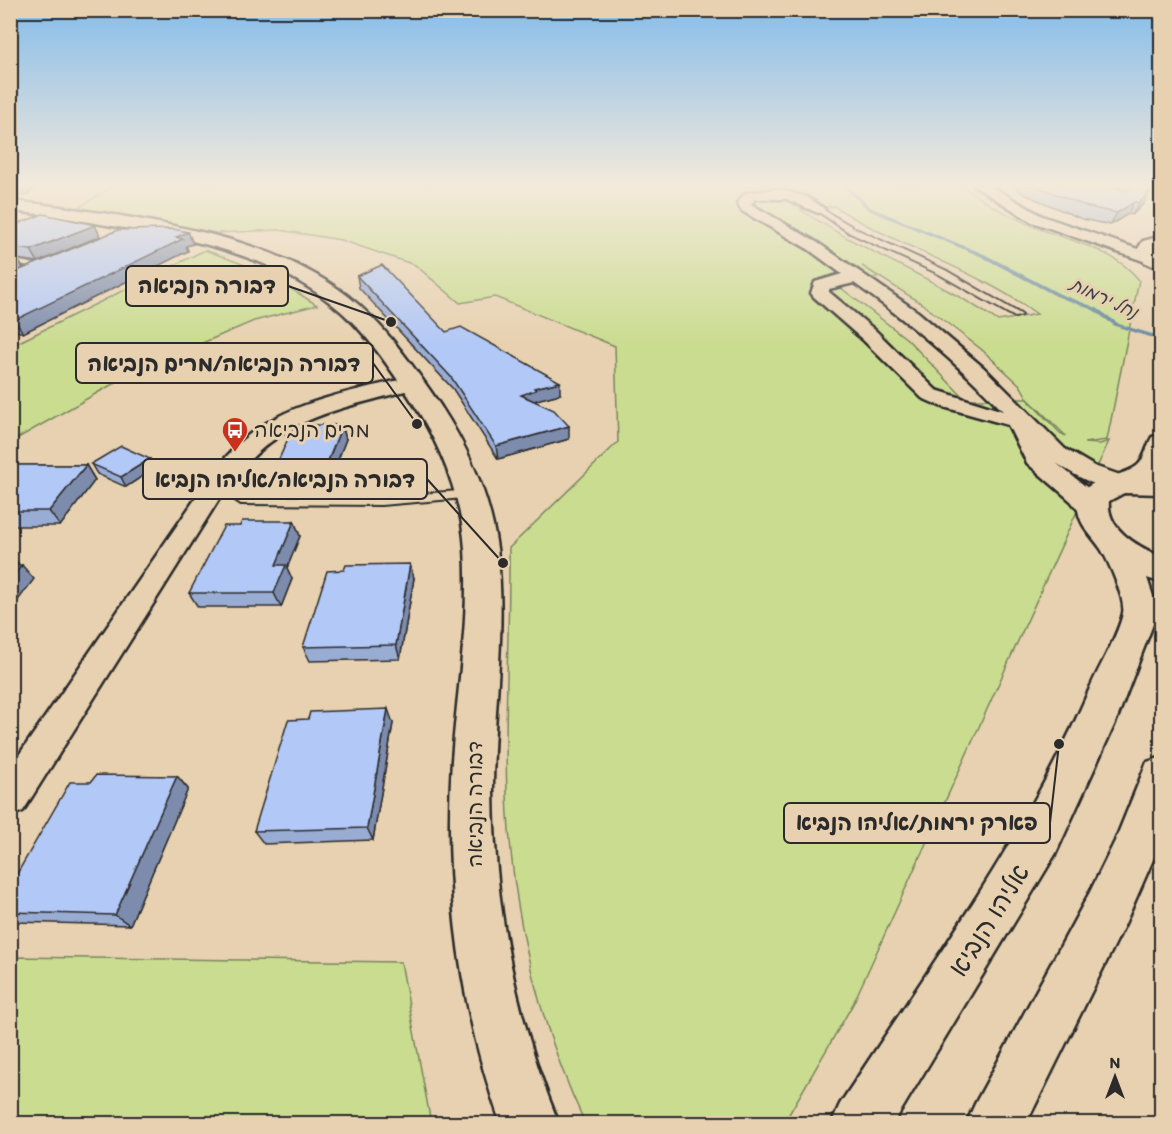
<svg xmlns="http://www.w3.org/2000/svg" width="1172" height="1134" viewBox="0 0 1172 1134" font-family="Itim,'Playpen Sans Hebrew',sans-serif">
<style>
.green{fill:#cadc90;stroke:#7a845e;stroke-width:1.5;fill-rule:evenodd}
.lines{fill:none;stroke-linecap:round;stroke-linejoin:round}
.stream{fill:#6889a0;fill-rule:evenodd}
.lane-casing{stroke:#2b2b2b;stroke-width:4}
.street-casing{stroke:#2b2b2b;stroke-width:5}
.secondary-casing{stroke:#2b2b2b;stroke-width:5}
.lane{fill:#e7d1b0;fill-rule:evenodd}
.street{fill:#e7d1b0;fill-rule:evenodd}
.secondary{fill:#e7d1b0;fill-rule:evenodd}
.wall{fill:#99acd4;stroke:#2b2b2b;stroke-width:1.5}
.shaded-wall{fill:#7d8cad;stroke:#2b2b2b;stroke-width:1.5}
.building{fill:#b2c8f7;stroke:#2b2b2b;stroke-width:1.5}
.labels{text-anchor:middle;stroke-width:6;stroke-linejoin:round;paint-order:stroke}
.far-water-label{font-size:18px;font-style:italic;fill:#3a4348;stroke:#e7d1b0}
.poi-label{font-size:21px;fill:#2b2b2b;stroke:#e7d1b0;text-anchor:start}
.street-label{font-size:21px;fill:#2b2b2b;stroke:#e7d1b0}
.near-street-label{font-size:26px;fill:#2b2b2b;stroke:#e7d1b0}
.leader{fill:none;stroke:#2b2b2b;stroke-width:2}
.callout-dot{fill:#2b2b2b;stroke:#e7d1b0;stroke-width:2}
.callout{fill:#e7d1b0;stroke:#2b2b2b;stroke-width:2}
.callout-label{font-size:22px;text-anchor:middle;font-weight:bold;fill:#2b2b2b}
</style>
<rect width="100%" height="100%" fill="#e7d1b0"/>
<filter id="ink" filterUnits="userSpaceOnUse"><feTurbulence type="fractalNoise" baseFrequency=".0167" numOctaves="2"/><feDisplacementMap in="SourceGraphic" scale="12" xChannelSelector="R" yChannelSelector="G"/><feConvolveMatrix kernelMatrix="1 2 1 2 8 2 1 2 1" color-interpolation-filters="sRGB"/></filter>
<g filter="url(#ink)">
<g class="green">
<path d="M114,185H961C984,203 1010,216 1037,228C1071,241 1116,250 1139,280L1107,440L1084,443L1100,444L1109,441L853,1004L784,1123H585C542,1031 517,932 509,830C502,737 510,641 509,548L618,442L615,346L495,297L460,303L415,265L341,240L279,230L217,233L78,208ZM834,206C898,247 975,269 1037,314L998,321C935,278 864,252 801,210ZM862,266L921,303L981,349L1020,385L1028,399L1066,436L1060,433L1027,399H965L907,339L836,284L879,277Z"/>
<polygon points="205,250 266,273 317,305 254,321 134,372 11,442 11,346"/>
<polygon points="11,957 401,962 431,1123 11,1123"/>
</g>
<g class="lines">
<polygon class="stream" points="842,185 846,185 872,208 984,254 1060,294 1097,308 1119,324 1162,337 1162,341 1115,326 1093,310 1056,296 980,256 868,210"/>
<g class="lane-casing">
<g id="lane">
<polygon points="816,208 820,208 856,229 945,270 1022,315 1015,317 939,274 850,233 816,210"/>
<polygon points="10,222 22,223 23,225 10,231"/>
<polygon points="10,259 46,266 47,268 43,270 10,263"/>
<polygon points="472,490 476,491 478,494 476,497 381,505 241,504 235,500 241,496 381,497"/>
</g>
</g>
<g class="street-casing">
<g id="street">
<polygon points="973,185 989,185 1042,216 1161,257 1162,262 1149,263 1032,222"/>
<path d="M778,189L807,197L825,209L818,213L786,199H755L751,204L818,243L918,312L984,368L1065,449L1094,466L1129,478L1133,483L1129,488C1106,495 1075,475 1056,463L1089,489L1107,513L1103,519L1094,521L1085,519L1071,501L1027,463L1008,425L940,406L922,398L862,339L814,297L811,293L815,282L842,274L808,249L742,211L737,203L746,193ZM854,283C908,321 957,363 1003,411L936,390L876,331L829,292V289Z"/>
<path d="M412,377L419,379L422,383L419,387C337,411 280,414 226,488L23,811L10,816V768L209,479C221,463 234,446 250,434C294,400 359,390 412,377Z"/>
</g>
</g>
<g class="secondary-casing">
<g id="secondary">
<path d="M10,201C46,204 80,210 115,215C196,229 281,245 348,296C380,321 406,356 429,389C463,437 489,489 497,548C507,627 493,710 493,790C494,905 515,1017 559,1124H501C459,1007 444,884 452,760C457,690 470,619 465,549C461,492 438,439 406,392C385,361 362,327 332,304C269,254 190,238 112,226C79,220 45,214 10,211Z"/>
<polygon points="1162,236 1162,247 1156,250 1162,256 1162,270 1144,262 1137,250 1143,241"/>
<path d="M1162,435V494L1124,493L1109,501C1106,530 1139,547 1162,557V583L1147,578L1158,611L1116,721L1056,853L893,1124H831L840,1104C928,969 1026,837 1090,688C1100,665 1118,636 1123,613C1126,600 1108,560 1101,549C1093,537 1080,526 1078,510C1073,477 1121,480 1138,465C1145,459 1147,445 1152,437Z"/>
<polygon points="1162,757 1162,837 1155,855 1124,926 1026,1124 966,1124 975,1104 1090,892 1115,841 1147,762"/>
</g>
</g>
<use href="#lane" class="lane"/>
<use href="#street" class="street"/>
<use href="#secondary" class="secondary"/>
</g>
<g class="wall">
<polygon points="10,185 41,185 25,196 10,195"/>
<polygon points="1012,185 1150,185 1144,203 1132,215 1128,214 1110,225 1082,219 1024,194"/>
<polygon points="95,225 100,236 38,262 18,259 16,271 188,232 193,244 186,246 188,251 23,333 10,329 10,227"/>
<polygon points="357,276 446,332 560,394 536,400 536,402 569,439 498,459 453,389 359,288"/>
<polygon points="342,425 346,439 330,480 281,480 276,466"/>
<polygon points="150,459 155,468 126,487 97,474 91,464"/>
<polygon points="10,465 86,465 95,480 60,526 10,526"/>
<polygon points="294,521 300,536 287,568 292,579 281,607 198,607 189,593 240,526"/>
<polygon points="414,578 400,659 310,661 303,647"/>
<polygon points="308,719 393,723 373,840 264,844 254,831"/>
<polygon points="177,776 188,789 130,925 14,922 10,920 10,886 91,782"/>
</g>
<g class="shaded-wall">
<polygon points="26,185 41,185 25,196 21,189"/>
<polygon points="1150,191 1144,203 1132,215 1139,203"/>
<polygon points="1134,202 1128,214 1110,225 1117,213"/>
<polygon points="95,225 100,236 38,262 31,250"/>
<polygon points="188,232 193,244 186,246 188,251 23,333 15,320 176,237"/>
<polygon points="16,256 23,268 10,274 10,259"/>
<polygon points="560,382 560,394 536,400 536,402 521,395 534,388"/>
<polygon points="342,425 346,439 330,480 326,466"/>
<polygon points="569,426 569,439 498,459 496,446"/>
<polygon points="150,459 155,468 126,487 121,477"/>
<polygon points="86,465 95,480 60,526 49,511"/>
<polygon points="294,521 300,536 287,568 292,579 281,607 274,593 276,565"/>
<polygon points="11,555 21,567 22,565 34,579 10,611"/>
<polygon points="410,564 414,578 400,659 396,645"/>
<polygon points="388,709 393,723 373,840 367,828"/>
<polygon points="177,776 188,789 130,925 115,915"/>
</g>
<g class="building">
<polygon points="10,185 26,185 21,189 10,188"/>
<polygon points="1034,185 1112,185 1125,191 1134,185 1150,185 1150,191 1139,203 1134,202 1117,213 1088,207"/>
<polygon points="43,214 95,225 31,250 10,247 10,227"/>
<polygon points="173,229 188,232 176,237 183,239 15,320 10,318 10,274 118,230"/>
<polygon points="10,255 16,256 10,259"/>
<polygon points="382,265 446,332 461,327 560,382 534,388 536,390 521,395 554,410 569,426 496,446 451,377 357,276"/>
<polygon points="294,425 342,425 326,466 276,466"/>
<polygon points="121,446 150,459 121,477 91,464"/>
<polygon points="10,465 86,465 49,511 10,511"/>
<polygon points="242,521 294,521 276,565 286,565 274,593 189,593 224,526 240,526"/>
<polygon points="410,564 396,645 303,647 327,571 344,570 346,565"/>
<polygon points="10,565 22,565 10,580"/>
<polygon points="388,709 367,828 254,831 288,720 308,719 310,712"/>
<polygon points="96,775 177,776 115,915 10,912 10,886 70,782 91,782"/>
</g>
</g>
<linearGradient id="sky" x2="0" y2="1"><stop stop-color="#85bcea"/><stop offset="0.54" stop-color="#f4eadb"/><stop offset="1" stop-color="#f4eadb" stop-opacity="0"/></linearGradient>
<rect width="1172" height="344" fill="url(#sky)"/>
<defs>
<g id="bus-pin" transform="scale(1.35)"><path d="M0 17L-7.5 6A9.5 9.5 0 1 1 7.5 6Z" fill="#c8321e" stroke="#e7d1b0"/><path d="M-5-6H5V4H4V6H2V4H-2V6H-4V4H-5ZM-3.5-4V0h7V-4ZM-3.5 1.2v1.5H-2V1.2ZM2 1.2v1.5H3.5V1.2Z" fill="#fff"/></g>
</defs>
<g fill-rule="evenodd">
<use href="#bus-pin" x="235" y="430"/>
</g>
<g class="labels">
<g class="far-water-label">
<text transform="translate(1104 298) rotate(25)" y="6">נחל ירמות</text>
</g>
<g class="poi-label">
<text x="254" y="437">מרים הנביאה</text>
</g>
<g class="street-label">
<text transform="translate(475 804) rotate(-90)" y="7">דבורה הנביאה</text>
</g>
<g class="near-street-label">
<text transform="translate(989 920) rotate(-58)" y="9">אליהו הנביא</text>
</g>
</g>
<path class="leader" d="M391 322L288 286M417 424L373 363M503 563L427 479M1059 744L1050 823"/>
<g class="callout-dot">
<circle cx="391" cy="322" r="6"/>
<circle cx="417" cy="424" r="6"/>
<circle cx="503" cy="563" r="6"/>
<circle cx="1059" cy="744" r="6"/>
</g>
<g class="callout">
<rect x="126" y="266" width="162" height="40" rx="6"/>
<rect x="76" y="343" width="297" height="40" rx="6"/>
<rect x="143" y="459" width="284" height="40" rx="6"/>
<rect x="784" y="803" width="266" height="40" rx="6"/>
</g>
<g class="callout-label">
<text x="207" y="293">דבורה הנביאה</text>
<text x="224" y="371">דבורה הנביאה/מרים הנביאה</text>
<text x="285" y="487">דבורה הנביאה/אליהו הנביא</text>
<text x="917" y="830">פארק ירמות/אליהו הנביא</text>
</g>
<rect width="1172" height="1134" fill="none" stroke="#e7d1b0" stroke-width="36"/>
<rect x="18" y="18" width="1136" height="1098" fill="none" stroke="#2b2b2b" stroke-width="2" filter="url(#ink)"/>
<g transform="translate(1115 1077)" stroke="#e7d1b0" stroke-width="4.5" paint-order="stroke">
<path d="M0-4.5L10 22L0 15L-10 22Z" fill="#2b2b2b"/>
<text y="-9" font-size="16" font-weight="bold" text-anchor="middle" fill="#2b2b2b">N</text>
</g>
</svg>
